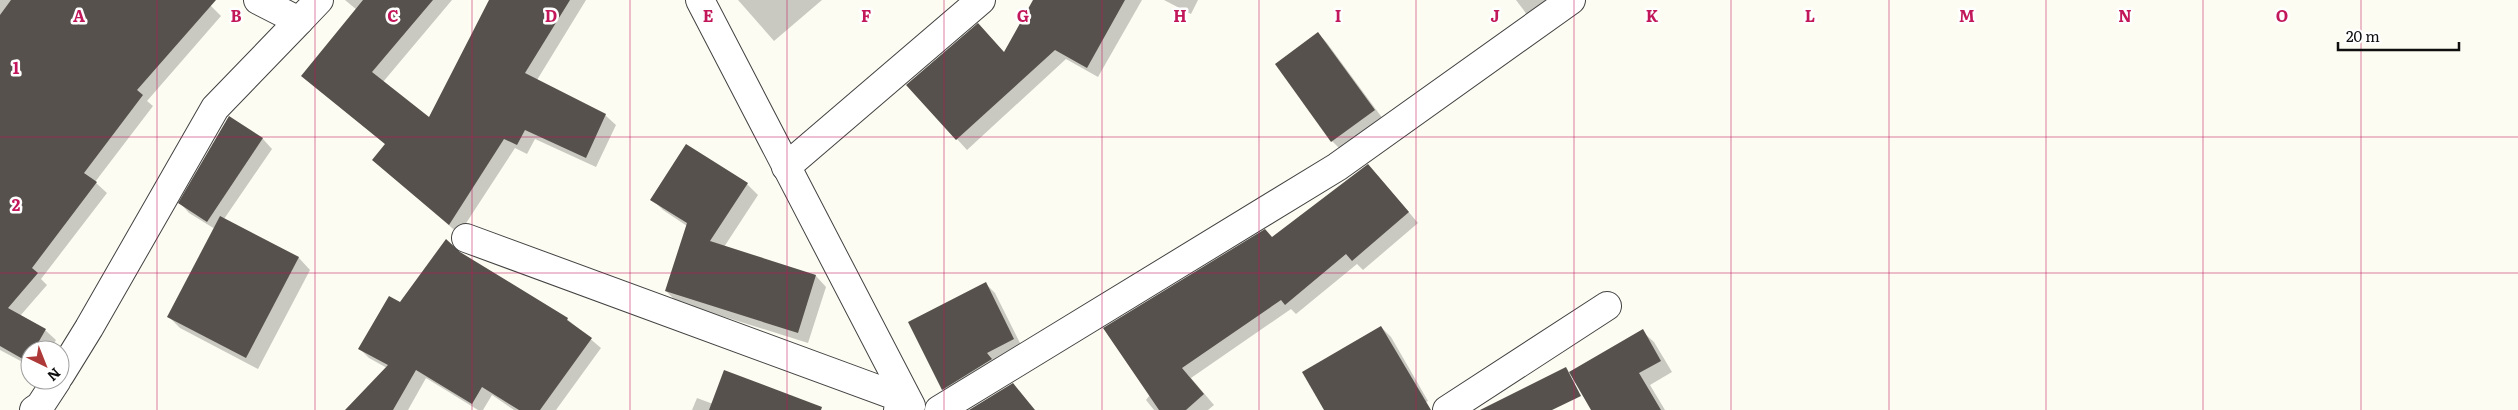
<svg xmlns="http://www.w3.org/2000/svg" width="2518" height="410" viewBox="0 0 2518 410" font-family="Literata,serif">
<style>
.shadow{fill:#0003}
.building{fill:#56514c}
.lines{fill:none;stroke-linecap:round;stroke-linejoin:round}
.minor-casing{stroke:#424242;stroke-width:30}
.minor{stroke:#fff;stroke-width:28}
.grid{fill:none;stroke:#c2185b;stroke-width:1;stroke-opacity:0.55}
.grid-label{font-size:16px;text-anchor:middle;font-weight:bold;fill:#c2185b;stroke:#fff;stroke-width:5;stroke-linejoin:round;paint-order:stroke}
</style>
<rect width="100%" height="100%" fill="#fdfcf2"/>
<g class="shadow">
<polygon points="0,0 205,0 221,16 147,101 153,106 95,182 107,193 41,279 47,285 20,316 45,330 56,340 50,350 30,350 30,366 0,350"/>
<polygon points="345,0 452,0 383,82 429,118 490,0 586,0 537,80 605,115 616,125 596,167 535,139 527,154 515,148 459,234 373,160 386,145 303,76 357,10"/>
<polygon points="738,0 822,0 774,41"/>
<polygon points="1035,0 1142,0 1098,77 1066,59 967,150 908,85 1005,54"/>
<polygon points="1164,0 1198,0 1191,14"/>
<polygon points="1516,0 1563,0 1528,16"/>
<polygon points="1318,33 1327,43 1383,119 1342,151 1332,141 1276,64"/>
<polygon points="230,118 263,139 272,149 224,219 299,258 310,270 258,369 180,328 169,317 215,229 189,213 180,203"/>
<polygon points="1378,176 1418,223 1363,270 1357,264 1296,314 1291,309 1191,378 1214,405 1208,410 1154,410 1146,400 1273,238"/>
<polygon points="747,184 758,195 724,247 816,276 826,287 808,343 677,302 666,291 687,226 663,210 652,199"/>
<polygon points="459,253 567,319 601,348 556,410 514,410 492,395 483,410 478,410 426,378 408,410 347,410 387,368 369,358 360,349 400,304"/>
<polygon points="986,284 995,293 1023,349 953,398 943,389"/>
<polygon points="1381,327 1391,337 1428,401 1412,410 1326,410"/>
<polygon points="1642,331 1654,342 1672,372 1650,385 1665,410 1593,410"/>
<polygon points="697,398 713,404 805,410 692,410"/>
</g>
<g class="building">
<polygon points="11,0 216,0 137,90 143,95 84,173 97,182 32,268 38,273 8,308 46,329 34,350 30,350 28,362 0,346 0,15"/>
<polygon points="363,0 433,0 372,72 429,117 489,0 570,0 525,73 606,114 586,158 525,130 517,145 504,139 449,225 372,160 385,144 301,76"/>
<polygon points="1033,0 1125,0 1087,68 1055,50 956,140 906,85 978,23 1004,52"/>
<polygon points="1318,32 1375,110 1331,142 1275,64"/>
<polygon points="229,116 263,138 207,222 178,203"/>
<polygon points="686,144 748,183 710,241 816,275 798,333 665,291 687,223 650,200"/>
<polygon points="1368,164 1409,212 1352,261 1346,254 1285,305 1281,300 1182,368 1204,394 1186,410 1159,410 1103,328 1265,229 1272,237"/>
<polygon points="220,216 299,257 246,358 167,317"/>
<polygon points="446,239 460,252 568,318 567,320 592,338 540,410 519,410 482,387 472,404 416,370 393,410 345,410 388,365 358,349 389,296 400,302"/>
<polygon points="986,282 1014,339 987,353 992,359 942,390 908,322"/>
<polygon points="1381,326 1431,410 1324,410 1302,372"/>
<polygon points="1643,329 1661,361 1639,373 1661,410 1591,410 1569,372"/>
<polygon points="1566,367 1581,396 1552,410 1480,410"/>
<polygon points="724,370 822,407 821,410 709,410"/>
<polygon points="1013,383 1035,410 969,410"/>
</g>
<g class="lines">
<g class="minor-casing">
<g id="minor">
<polyline points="258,0 299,21 319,0"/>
<polyline points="700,0 911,406"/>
<polyline points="786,167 981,0"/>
<polyline points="466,238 907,400 898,410"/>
<polyline points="60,375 89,328 215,108 299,21"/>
<polyline points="34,410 40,406 57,380"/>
<polyline points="939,410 1337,167 1571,0"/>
<polyline points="1447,410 1607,306"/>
</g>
</g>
<use href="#minor" class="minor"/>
</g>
<path class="grid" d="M157,0V410M315,0V410M472,0V410M630,0V410M787,0V410M944,0V410M1102,0V410M1259,0V410M1416,0V410M1574,0V410M1731,0V410M1889,0V410M2046,0V410M2203,0V410M2361,0V410M0,137H2518M0,273H2518"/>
<g class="grid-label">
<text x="79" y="22">A</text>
<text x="236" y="22">B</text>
<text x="393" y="22">C</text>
<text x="551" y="22">D</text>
<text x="708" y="22">E</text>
<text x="866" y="22">F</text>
<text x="1023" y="22">G</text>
<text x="1180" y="22">H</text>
<text x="1338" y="22">I</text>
<text x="1495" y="22">J</text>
<text x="1652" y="22">K</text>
<text x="1810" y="22">L</text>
<text x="1967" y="22">M</text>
<text x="2125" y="22">N</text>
<text x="2282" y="22">O</text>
<text x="16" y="74">1</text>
<text x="16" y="211">2</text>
</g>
<g transform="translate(45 365) rotate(137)"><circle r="24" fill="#ffffff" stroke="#9f9f9f"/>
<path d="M0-4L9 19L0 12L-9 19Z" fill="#ad3a38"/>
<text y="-8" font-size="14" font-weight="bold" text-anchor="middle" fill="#0f0f0f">N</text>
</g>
<path d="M2338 42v8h121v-8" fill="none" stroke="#0f0f0f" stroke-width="2.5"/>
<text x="2346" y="42" font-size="15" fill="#0f0f0f" stroke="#ffffff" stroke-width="4" paint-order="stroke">20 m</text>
</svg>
